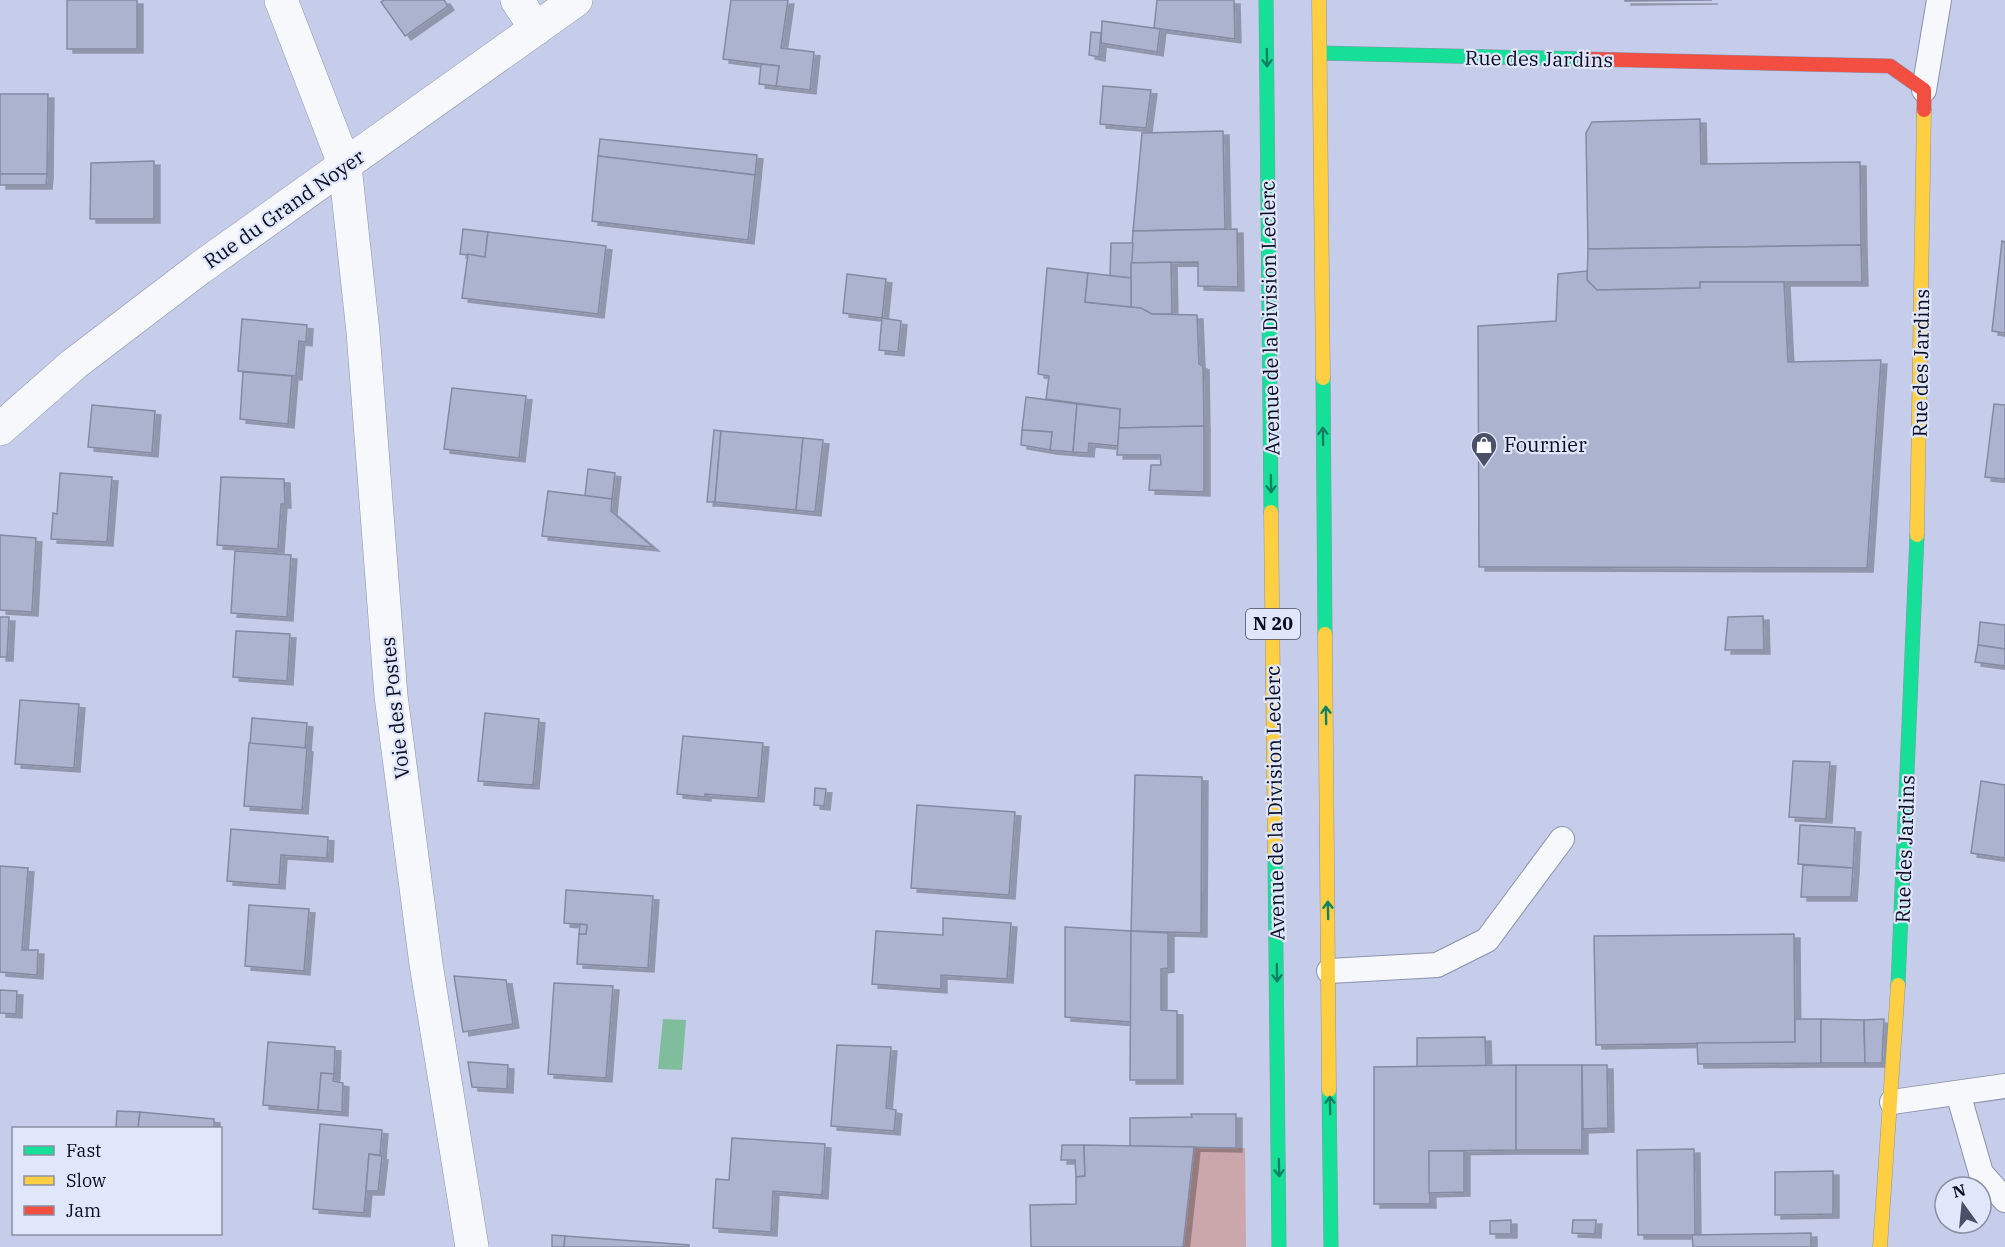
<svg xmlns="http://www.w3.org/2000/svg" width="2005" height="1247" viewBox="0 0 2005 1247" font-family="'IBM Plex Serif',serif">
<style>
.green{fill:#cba7ac}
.water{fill:#80bd9c}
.building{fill:#abb3ce;stroke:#848aa2;stroke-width:1.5;filter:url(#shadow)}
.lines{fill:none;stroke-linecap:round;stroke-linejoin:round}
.lane-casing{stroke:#8b92aa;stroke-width:26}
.street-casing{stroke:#8b92aa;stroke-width:34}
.fast-casing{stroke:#8b92aa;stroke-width:15}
.slow-casing{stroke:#8b92aa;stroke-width:15}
.jam-casing{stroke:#8b92aa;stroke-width:15}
.lane{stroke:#f6f8fc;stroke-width:24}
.street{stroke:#f6f8fc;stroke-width:33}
.fast{stroke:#16e098;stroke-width:14}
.slow{stroke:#ffcf43;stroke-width:14}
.jam{stroke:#f24e42;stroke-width:14}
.oneway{stroke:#0f8163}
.labels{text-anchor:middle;stroke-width:4.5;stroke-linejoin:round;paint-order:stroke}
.shield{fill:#e1e7fb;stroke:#484e63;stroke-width:1.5}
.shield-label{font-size:18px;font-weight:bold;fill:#070c22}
.street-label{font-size:20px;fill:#070c22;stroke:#e1e7fb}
.poi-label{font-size:20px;fill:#070c22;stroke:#e1e7fb;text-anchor:start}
</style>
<defs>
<filter id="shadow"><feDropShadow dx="6" dy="4" stdDeviation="0" flood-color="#0004"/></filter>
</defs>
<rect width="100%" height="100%" fill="#c5cdea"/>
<polygon class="green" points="1194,1147 1245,1148 1246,1247 1183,1247"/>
<polygon class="water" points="663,1019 686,1020 682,1070 658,1069"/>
<g class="building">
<rect x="67" y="0" width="70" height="49"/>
<polygon points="384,0 444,0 448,6 405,36 381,2"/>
<polygon points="731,0 788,0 781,48 814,52 810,90 776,86 779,66 723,59"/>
<polygon points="1157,0 1234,0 1235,39 1154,28"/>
<polygon points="1625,0 1712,0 1625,1"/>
<polygon points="1102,21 1160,29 1157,52 1101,43"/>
<polygon points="1091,32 1101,33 1099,57 1089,55"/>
<polygon points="761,64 779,66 776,86 759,84"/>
<polygon points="1103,86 1151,90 1146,128 1100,124"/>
<polygon points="0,94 48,94 47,174 0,174"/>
<polygon points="1700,119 1701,164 1860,162 1861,245 1588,249 1586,133 1592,122"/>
<polygon points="1223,131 1225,229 1133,231 1142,133"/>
<polygon points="600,139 757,155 755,175 598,156"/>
<polygon points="598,156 755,175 748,240 592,221"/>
<polygon points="154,161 154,219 90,219 91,163"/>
<polygon points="0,174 47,174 46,185 0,185"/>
<polygon points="463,229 488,232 485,257 460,254"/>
<polygon points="1237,229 1238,287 1198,286 1198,262 1131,263 1133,231"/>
<polygon points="488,232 606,246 598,314 462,298 468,254 485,257"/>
<polygon points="2002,241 2005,242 2005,333 1992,331"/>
<polygon points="1111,243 1133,243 1131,278 1110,276"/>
<polygon points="1861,245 1862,282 1700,282 1700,288 1597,290 1587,280 1588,249"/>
<polygon points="1171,262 1172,314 1152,314 1131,307 1131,263"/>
<polygon points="1047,268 1088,273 1085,302 1141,308 1152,314 1197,315 1199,364 1203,366 1204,426 1119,428 1120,409 1046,399 1049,376 1038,374"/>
<polygon points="1587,271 1587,280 1597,290 1700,288 1700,282 1784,282 1788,362 1881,360 1867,568 1479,567 1478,326 1556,321 1558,274"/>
<polygon points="1088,273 1131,278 1131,307 1085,302"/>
<polygon points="847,274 886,279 882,318 843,313"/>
<polygon points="882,318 901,321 898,352 879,350"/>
<polygon points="242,319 307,325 306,342 299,341 296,376 238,371"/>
<polygon points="243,372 292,376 288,424 240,419"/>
<polygon points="452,388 526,396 519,458 444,449"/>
<polygon points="1026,397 1077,404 1073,452 1050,450 1052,432 1022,430"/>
<polygon points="1077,404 1120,409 1118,446 1089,443 1088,453 1073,452"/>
<polygon points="1994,404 2005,405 2005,479 1985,477"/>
<polygon points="92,405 155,411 152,453 88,447"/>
<polygon points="1204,426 1204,492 1149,490 1151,465 1161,465 1160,455 1117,455 1119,428"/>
<polygon points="714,430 721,431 715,502 707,502"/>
<polygon points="1022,430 1052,432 1050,450 1021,445"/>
<polygon points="721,431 803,438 796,510 715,502"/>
<polygon points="803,438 823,440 815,512 796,510"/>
<polygon points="588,469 615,473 612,499 585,496"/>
<polygon points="60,473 112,477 107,542 51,539 53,513 57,514"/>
<polygon points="221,477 284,479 285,504 281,504 278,549 217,545"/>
<polygon points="548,491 612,499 611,511 653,547 542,536"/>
<polygon points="0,535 36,538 32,612 0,610"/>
<polygon points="235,551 291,555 287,617 231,613"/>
<polygon points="1763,616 1764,650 1725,650 1728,617"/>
<polygon points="0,617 9,617 7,657 0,657"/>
<polygon points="1980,622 2005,625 2005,649 1978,645"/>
<polygon points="236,631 290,634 287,681 233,677"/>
<polygon points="1978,645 2005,649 2005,666 1975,662"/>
<polygon points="20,700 79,704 74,768 15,764"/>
<polygon points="485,713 539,719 533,785 478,781"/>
<polygon points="252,718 307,723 305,748 250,744"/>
<polygon points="683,736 763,743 758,798 705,794 705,797 677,794"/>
<polygon points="249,743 307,748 302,810 244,806"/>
<polygon points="1793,761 1830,762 1826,819 1789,817"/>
<polygon points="1135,775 1202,777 1201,933 1131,931"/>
<polygon points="1981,781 2005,785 2005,858 1971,853"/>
<polygon points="815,788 826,789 824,806 814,805"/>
<polygon points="917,805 1015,812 1009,895 911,888"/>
<polygon points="1800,825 1855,828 1853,868 1798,864"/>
<polygon points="231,829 328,837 327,858 281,855 279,885 227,881"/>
<polygon points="1803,865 1853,868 1851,897 1801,897"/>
<polygon points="0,866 28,868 22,950 38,950 37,975 0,972"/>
<polygon points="566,890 653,896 648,968 577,964 579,934 586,934 587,925 564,923"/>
<polygon points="249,905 309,909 304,971 245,966"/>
<polygon points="943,918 1011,923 1007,979 941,975 941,989 872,984 876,931 943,935"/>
<polygon points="580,924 587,925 586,934 579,934"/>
<polygon points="1065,927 1131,931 1131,1022 1065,1017"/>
<polygon points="1131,931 1168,933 1168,968 1161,969 1161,1010 1177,1011 1177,1080 1130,1080"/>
<polygon points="1794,934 1795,1042 1596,1045 1594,936"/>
<polygon points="454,976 506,980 513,1024 463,1032"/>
<polygon points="554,983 613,986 606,1078 548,1074"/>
<polygon points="0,990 17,991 16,1014 0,1013"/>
<polygon points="1795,1019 1821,1019 1821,1063 1698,1064 1697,1043 1795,1042"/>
<polygon points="1821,1019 1864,1020 1865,1063 1821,1063"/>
<polygon points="1884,1019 1882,1063 1865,1063 1864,1020"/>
<polygon points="1485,1037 1486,1066 1417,1067 1417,1038"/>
<polygon points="268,1042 335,1047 334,1074 321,1073 318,1110 263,1105"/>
<polygon points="837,1045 891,1047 886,1108 896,1110 894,1131 831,1126"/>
<polygon points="468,1062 508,1065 507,1089 472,1087"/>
<polygon points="1516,1065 1516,1150 1429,1151 1430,1204 1374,1204 1374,1067"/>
<rect x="1516" y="1065" width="66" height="85"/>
<polygon points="1582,1065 1607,1065 1608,1128 1583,1129"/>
<polygon points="321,1073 334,1074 333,1081 343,1083 342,1112 318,1110"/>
<polygon points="117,1111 140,1112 138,1128 116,1128"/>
<polygon points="140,1112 214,1119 214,1128 138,1128"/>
<polygon points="1191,1114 1236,1114 1236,1148 1130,1146 1130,1118 1192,1117"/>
<polygon points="320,1124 382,1130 380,1155 369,1154 364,1213 313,1209"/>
<polygon points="732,1138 825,1144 822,1195 773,1191 771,1232 713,1228 716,1179 729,1180"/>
<polygon points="1062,1145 1084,1145 1085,1176 1076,1177 1075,1160 1061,1160"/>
<polygon points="1084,1145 1194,1147 1183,1247 1031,1247 1030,1205 1076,1204 1076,1177 1085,1176"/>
<polygon points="1694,1149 1695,1235 1638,1235 1637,1150"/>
<polygon points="1429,1151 1464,1151 1464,1192 1429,1193"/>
<polygon points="369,1154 382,1156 378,1191 366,1191"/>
<polygon points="1833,1171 1833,1214 1775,1215 1775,1172"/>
<polygon points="1511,1220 1511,1234 1490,1234 1490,1221"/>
<polygon points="1573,1220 1596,1220 1595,1234 1572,1233"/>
<polygon points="1811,1233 1811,1247 1693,1247 1692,1235"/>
<polygon points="552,1235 565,1236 564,1247 552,1247"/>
<polygon points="565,1236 689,1245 689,1247 564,1247"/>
</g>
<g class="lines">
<g class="lane-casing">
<g id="lane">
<polyline points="1924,90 1939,0"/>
<polyline points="1329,971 1437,965 1487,940 1562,839"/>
<polyline points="1958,1093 1981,1173 2005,1200"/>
<polyline points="1892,1102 2005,1086"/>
</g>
</g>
<g class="street-casing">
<g id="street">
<polyline points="281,0 345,166 363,332 391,696 426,964 472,1247"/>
<polyline points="517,0 536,29"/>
<polyline points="0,429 74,364 200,268 576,0"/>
</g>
</g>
<g class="fast-casing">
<g id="fast">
<polyline points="1266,0 1271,512"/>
<polyline points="1320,53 1585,59"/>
<polyline points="1323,378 1325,634"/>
<polyline points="1275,857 1279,1247"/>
<polyline points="1898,985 1917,535"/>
<polyline points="1329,1090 1331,1247"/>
</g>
</g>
<g class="slow-casing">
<g id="slow">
<polyline points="1319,0 1323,378"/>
<polyline points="1271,512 1275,857"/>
<polyline points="1917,535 1924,110"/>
<polyline points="1325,634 1329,1090"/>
<polyline points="1880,1247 1898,985"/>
</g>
</g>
<g class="jam-casing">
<polyline id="jam" points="1585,59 1890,66 1924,90 1924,110"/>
</g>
<use href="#lane" class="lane"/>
<use href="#street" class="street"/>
<use href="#fast" class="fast"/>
<use href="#slow" class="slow"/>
<use href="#jam" class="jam"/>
</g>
<defs><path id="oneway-shaft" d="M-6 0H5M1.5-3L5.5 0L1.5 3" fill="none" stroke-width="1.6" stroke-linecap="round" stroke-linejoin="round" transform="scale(1.5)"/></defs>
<g class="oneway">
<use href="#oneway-shaft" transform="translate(1267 58) rotate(89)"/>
<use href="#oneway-shaft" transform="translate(1323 436) rotate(-91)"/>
<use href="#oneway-shaft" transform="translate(1271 484) rotate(89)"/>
<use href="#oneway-shaft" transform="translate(1326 715) rotate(-91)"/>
<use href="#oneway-shaft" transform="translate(1328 910) rotate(-91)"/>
<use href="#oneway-shaft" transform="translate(1277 973) rotate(89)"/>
<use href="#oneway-shaft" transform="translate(1330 1105) rotate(-91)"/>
<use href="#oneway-shaft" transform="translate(1279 1168) rotate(89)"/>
</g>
<defs>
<g id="shop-pin" transform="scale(1.35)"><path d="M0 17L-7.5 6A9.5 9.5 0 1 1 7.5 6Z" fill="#4a5068" stroke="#e1e7fb"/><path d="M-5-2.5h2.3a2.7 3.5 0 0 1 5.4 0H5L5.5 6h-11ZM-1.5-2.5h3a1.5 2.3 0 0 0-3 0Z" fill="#fff"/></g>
</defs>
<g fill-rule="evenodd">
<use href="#shop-pin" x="1484" y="445"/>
</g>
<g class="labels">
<rect class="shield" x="1246" y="609" width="54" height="30" rx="4.5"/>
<g class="shield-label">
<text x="1273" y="630">N 20</text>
</g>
<g class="street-label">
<text transform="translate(1539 59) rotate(1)" y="7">Rue des Jardins</text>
<text transform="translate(284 209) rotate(-35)" y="7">Rue du Grand Noyer</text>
<text transform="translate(1270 318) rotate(-91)" y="7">Avenue de la Division Leclerc</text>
<text transform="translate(1921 363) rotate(-89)" y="7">Rue des Jardins</text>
<text transform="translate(395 708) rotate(-96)" y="7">Voie des Postes</text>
<text transform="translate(1275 803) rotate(-91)" y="7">Avenue de la Division Leclerc</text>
<text transform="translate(1905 849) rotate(-88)" y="7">Rue des Jardins</text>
</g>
<g class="poi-label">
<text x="1504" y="452">Fournier</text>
</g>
</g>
<rect x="12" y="1127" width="210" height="108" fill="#e1e7fb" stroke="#8a8fa4" stroke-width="1.5"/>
<rect x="24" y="1146" width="30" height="9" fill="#16e098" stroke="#8a8fa4" stroke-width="1.5"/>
<text x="66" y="1157" font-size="18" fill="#070c22">Fast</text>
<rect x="24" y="1176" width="30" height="9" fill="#ffcf43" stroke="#8a8fa4" stroke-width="1.5"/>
<text x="66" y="1187" font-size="18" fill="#070c22">Slow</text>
<rect x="24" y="1206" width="30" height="9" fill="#f24e42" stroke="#8a8fa4" stroke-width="1.5"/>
<text x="66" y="1217" font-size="18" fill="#070c22">Jam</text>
<g transform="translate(1963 1205) rotate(345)"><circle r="28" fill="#e1e7fb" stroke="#8a8fa4" stroke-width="1.5"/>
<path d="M0-4.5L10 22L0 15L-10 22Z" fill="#4a5068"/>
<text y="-9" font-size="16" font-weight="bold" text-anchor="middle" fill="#070c22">N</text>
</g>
</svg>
